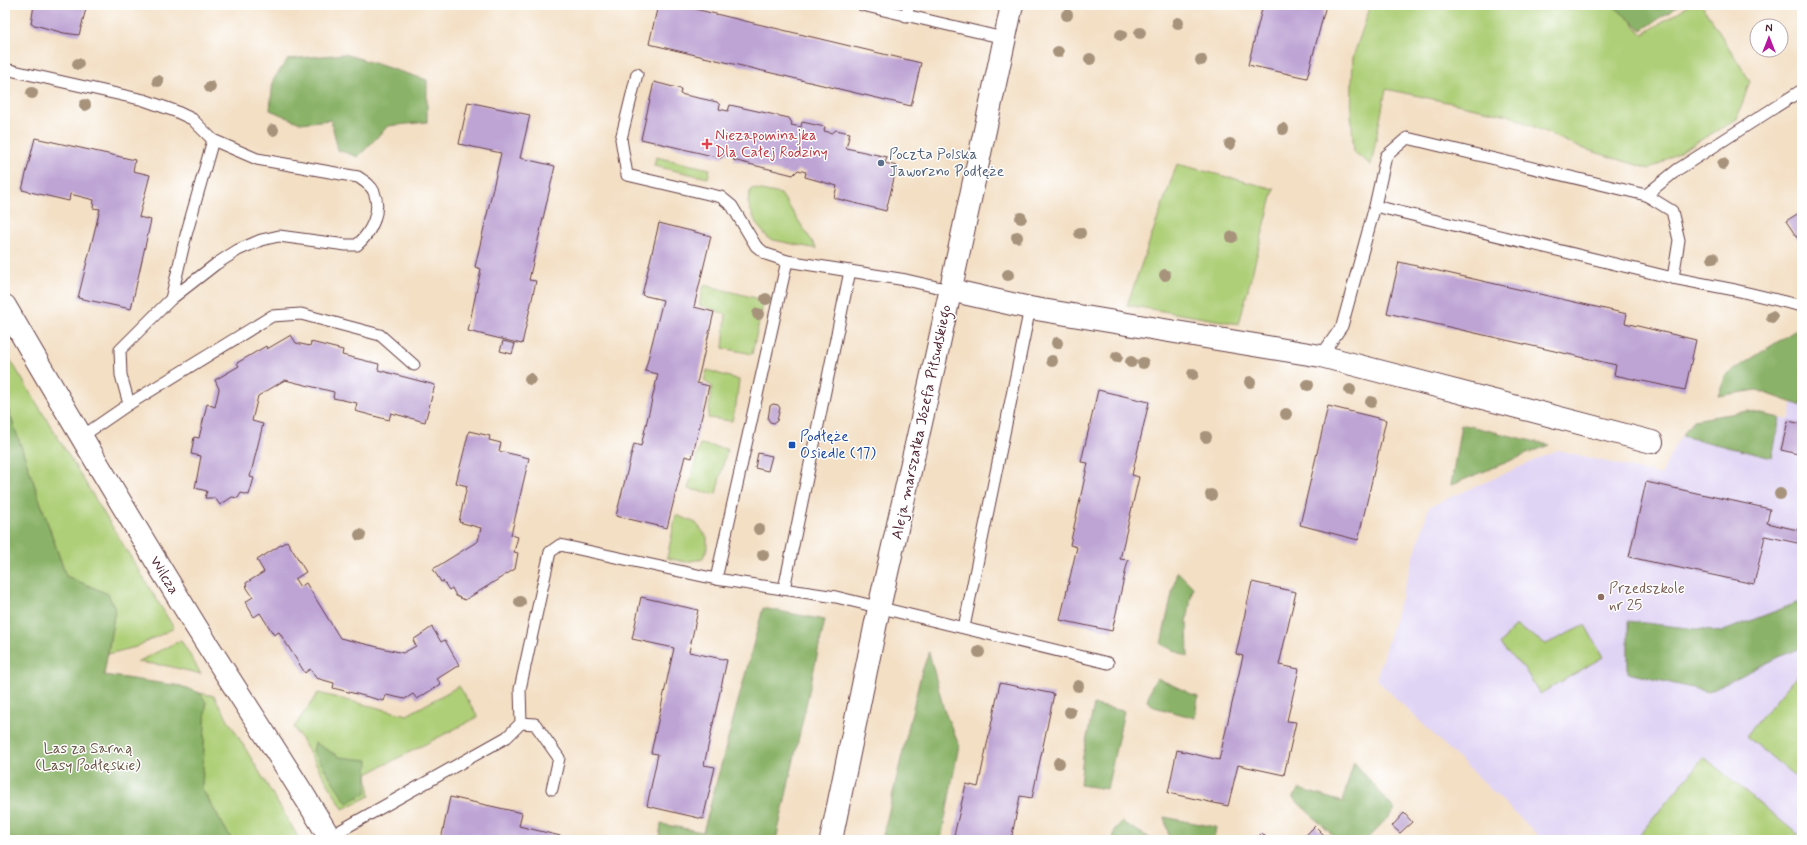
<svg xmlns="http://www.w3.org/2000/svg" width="1807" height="845" viewBox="0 0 1807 845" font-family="Mynerve,sans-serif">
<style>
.built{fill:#e0d4f4}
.green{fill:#aecf77;stroke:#7c7751}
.forest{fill:#8ab268;stroke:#6a684a}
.building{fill:#bea4d4}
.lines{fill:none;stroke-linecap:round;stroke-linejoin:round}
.service-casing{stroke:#633c42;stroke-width:13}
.minor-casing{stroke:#633c42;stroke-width:24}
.tertiary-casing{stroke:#633c42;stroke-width:24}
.service{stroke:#fff;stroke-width:11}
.minor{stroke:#fff;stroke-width:22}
.tertiary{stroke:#fff;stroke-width:22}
.tree{fill:#a7937c}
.health-dot{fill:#e0444e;stroke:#fff;stroke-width:1.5}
.service-dot{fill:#5c6f8a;stroke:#fff;stroke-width:1.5}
.transit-dot{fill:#1a4fb4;stroke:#fff;stroke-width:1.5}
.education-dot{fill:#8d6e63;stroke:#fff;stroke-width:1.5}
.labels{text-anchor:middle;stroke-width:3;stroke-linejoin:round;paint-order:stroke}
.health-label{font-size:15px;fill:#be3a42;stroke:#fff;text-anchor:start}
.service-label{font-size:15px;fill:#4e5e75;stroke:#fff;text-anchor:start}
.street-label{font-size:15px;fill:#4a1f2b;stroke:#fff}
.transit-label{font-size:15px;fill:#164399;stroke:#fff;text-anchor:start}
.education-label{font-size:15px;fill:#785e54;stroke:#fff;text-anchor:start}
.park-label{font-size:15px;fill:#685442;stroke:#fff}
</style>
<rect width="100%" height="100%" fill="#fff"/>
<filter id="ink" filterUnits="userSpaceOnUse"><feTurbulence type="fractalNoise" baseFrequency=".025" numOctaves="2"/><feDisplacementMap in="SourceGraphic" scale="8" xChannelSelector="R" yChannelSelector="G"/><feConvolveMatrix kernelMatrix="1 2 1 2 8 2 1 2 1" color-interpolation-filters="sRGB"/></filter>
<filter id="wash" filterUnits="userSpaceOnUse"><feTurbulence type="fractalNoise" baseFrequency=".012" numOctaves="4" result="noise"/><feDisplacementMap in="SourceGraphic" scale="16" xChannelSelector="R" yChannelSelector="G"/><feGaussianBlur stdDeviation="0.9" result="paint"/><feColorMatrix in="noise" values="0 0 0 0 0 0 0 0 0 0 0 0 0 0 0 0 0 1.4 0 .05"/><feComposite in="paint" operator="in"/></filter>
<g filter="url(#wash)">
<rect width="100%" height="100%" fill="#f3dfc4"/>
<polygon class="built" points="1802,362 1802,840 1543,840 1376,679 1429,507 1558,450 1661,475 1675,445 1693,420 1748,411 1789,420"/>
<g class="green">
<polygon points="1371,5 1619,5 1642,35 1689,5 1702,5 1750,81 1737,119 1650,169 1578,147 1508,115 1386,89 1371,165 1354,152 1351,114 1353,57"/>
<polygon points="656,157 710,169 708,178 654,166"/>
<polygon points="1177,164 1274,189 1239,324 1127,305"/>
<polygon points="751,188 781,194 817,249 769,239 757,225 751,211 748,202"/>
<polygon points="704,285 764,300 752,354 723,348 726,314 699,305"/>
<polygon points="5,351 174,628 136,647 108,654 115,609 108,594 66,576 5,400"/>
<polygon points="707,370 739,380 736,405 732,421 708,418 712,386 704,381"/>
<polygon points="700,444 727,449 716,494 688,489"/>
<polygon points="676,515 696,523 707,537 707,550 702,559 685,562 667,558"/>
<polygon points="1515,625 1546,644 1585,625 1603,657 1540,694 1524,668 1500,645"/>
<polygon points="181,640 201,674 168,666 137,662"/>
<polygon points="1799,673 1802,675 1802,782 1746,736"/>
<polygon points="459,686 478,717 367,774 370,796 343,809 294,727 318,693 407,715"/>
<polygon points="200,693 214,696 300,840 232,840 202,789 206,703"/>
<polygon points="1704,757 1802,838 1802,840 1635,840"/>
</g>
<g class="forest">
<polygon points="1612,5 1680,5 1642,30"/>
<polygon points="345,54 427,80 427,122 388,126 358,157 338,150 331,120 300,123 270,110 273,80 288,59"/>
<polygon points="1802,326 1802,406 1757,390 1718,396 1726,375"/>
<polygon points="5,400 66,576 108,594 115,609 104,675 181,686 200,693 206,702 202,789 232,840 5,840"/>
<polygon points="1748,411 1780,418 1772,458 1682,436 1693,420"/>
<polygon points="1461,424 1549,445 1451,485"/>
<polygon points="1177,571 1193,587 1187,621 1188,657 1161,644"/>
<polygon points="1802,601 1802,648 1778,657 1709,692 1628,673 1628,621 1721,632"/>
<polygon points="763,608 825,620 776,840 659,840 661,824 703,832"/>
<polygon points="929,652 944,710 959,745 941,840 882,840 921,674"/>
<polygon points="1157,678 1198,697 1195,718 1154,707 1147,701 1152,685"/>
<polygon points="1094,705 1124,711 1107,789 1080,785 1083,756"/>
<polygon points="315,743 340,757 368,760 366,793 347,803 313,751"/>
<polygon points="1354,762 1395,810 1366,840 1338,840 1292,797 1300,789 1342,802"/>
<polygon points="1164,817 1216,827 1214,840 1170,840"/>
<polygon points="1122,822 1150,838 1149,840 1113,840 1115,829"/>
</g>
<g id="blocks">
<g class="building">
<polygon points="34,5 87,5 79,35 64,33 31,24"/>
<polygon points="658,5 678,5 921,63 911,106 649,44"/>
<polygon points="1263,5 1326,5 1307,78 1248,65"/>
<polygon points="654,82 681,89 680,94 717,102 720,105 719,109 728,111 730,105 789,118 792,123 791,125 801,127 802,122 825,127 824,131 832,133 836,130 850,133 846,148 887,157 885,163 897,166 886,211 834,198 837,186 805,177 806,172 798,170 793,175 733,160 735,155 726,153 721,158 641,139"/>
<polygon points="468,102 530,115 520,158 555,166 529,280 536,281 522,344 468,331 481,269 475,267 501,153 459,144"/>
<polygon points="35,138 135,160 133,171 150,175 139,217 151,220 131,309 78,298 100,209 93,208 94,200 70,194 69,201 22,190"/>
<polygon points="1802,211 1802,245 1786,221"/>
<polygon points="659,223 711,236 694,307 714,312 697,383 709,386 692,458 685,456 667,528 616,516 634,444 641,446 658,374 645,371 663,300 642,295"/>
<polygon points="1399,262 1627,314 1625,323 1696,340 1685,390 1614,375 1616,365 1387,313"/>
<polygon points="291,335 296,343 310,346 311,342 343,350 342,355 379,364 378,370 435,385 425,422 391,413 389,420 355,411 357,403 333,398 334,392 285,380 258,396 252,421 263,424 250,477 254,478 249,495 241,493 238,498 232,497 220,505 215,498 205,498 207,491 195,488 201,456 191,454 194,437 199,438 207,404 215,407 219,389 215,380 239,366 237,363 266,346 267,349"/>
<polygon points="503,341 515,344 512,354 500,351"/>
<polygon points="1098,390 1149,402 1132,475 1139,477 1120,559 1128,560 1112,631 1060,620 1077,547 1070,545 1088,463 1081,462"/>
<polygon points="773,404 778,405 780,408 777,421 774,423 770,422 768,419 770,406"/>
<polygon points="1328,406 1386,420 1358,540 1300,525"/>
<polygon points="1788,421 1802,424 1802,455 1781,450"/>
<polygon points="469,431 490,436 489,440 501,443 499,451 529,458 511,535 518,537 514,552 518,553 515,569 465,600 456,596 452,588 449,590 443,581 441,582 433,569 478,541 481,528 459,522 467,486 456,483"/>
<polygon points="758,453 772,456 768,471 755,468"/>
<polygon points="1646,482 1770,509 1767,523 1802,531 1802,544 1765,536 1754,584 1629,557"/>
<polygon points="287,541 306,572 295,579 300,587 306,583 340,638 403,653 416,646 413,640 432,627 441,642 445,640 459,665 437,679 441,684 417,699 413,694 405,699 386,695 384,701 333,688 334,683 316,678 310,669 305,673 279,632 274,635 260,613 254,617 245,602 253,597 247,588 246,583 264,572 257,560"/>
<polygon points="1252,582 1296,592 1279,665 1299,669 1287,721 1296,722 1284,775 1238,765 1228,806 1168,793 1177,750 1219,760 1243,656 1236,654"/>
<polygon points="641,597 698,610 689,652 727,660 704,765 715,767 703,819 647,806 658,754 651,753 674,648 632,639"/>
<polygon points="1000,683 1054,694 1032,798 1020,796 1011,840 953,840 966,784 978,787"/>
<polygon points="450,797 522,813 519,826 577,840 441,840"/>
<polygon points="1404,813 1412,822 1400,833 1392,826"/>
<polygon points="1315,826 1325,836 1321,840 1303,840 1302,839"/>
<polygon points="1262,833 1269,840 1255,840"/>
</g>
</g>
</g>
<g filter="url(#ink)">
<use href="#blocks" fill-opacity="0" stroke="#633c42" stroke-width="1"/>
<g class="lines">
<g class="service-casing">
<g id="service">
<polyline points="862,5 1004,38"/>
<polyline points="906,16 909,5"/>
<path d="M5,69L144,100L175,111L192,119L213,140L257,159L358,177C364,181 371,185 374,192C382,211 371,233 357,245H346L279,236L261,240L238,250L216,264L171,299L120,350L121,375L129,404"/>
<polyline points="637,74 621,139 627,175 721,197 732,206 756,246 766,254 787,261 906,280 950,290"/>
<polyline points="1646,195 1677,170 1802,90"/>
<polyline points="787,261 716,579 836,597 1108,663"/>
<polyline points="1673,278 1735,290 1802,306"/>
<polyline points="171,299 186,235 213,140"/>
<polyline points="1321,356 1342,326 1375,206 1386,156 1407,138 1646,195 1672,211 1679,240 1673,278 1375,206"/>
<polyline points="81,437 129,404 272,316 301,314 380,335 414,365"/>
<polyline points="784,589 850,271"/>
<polyline points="964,627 1030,308"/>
<polyline points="521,723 535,724 559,758 552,789"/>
<polyline points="329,837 507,737 521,723 520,689 550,552 560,545 716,579"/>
</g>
</g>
<g class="minor-casing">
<g id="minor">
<polyline points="950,290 1030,308 1321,356 1652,442"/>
<path d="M5,306C67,413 130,519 195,625C240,697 288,767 331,840"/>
</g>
</g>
<g class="tertiary-casing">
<polyline id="tertiary" points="831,840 879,608 938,348 1012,5"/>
</g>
<use href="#service" class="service"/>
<use href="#minor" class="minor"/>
<use href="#tertiary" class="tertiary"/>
</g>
<g class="tree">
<circle cx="1067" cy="15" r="6"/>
<circle cx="1178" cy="23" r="6"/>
<circle cx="1140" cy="33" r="6"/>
<circle cx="1121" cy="35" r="6"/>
<circle cx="1058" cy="52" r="6"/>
<circle cx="1090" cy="59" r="6"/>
<circle cx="1201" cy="60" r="6"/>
<circle cx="78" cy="64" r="6"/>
<circle cx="158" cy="81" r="6"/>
<circle cx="210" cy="87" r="6"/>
<circle cx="32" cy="93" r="6"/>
<circle cx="85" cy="105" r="6"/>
<circle cx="1283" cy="129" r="6"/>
<circle cx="273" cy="130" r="6"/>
<circle cx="1230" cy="144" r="6"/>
<circle cx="1723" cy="164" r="6"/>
<circle cx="1021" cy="218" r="6"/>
<circle cx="1080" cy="233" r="6"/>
<circle cx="1017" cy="237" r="6"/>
<circle cx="1232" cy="237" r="6"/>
<circle cx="1713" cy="258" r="6"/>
<circle cx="1008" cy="275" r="6"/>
<circle cx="1165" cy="275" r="6"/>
<circle cx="766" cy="299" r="6"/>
<circle cx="758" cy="314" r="6"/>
<circle cx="1772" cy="317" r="6"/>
<circle cx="1057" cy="343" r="6"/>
<circle cx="1117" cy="357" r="6"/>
<circle cx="1052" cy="361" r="6"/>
<circle cx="1131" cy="362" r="6"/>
<circle cx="1143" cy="363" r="6"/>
<circle cx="1193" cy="374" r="6"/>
<circle cx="530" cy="379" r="6"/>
<circle cx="1250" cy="382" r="6"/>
<circle cx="1308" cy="385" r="6"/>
<circle cx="1350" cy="390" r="6"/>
<circle cx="1371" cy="402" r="6"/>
<circle cx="1286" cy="414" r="6"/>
<circle cx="1206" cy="437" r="6"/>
<circle cx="1780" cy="494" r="6"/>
<circle cx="1211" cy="495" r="6"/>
<circle cx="759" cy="529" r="6"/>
<circle cx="360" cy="535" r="6"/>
<circle cx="763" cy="555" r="6"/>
<circle cx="520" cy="602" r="6"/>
<circle cx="979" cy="652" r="6"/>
<circle cx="1078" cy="686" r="6"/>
<circle cx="1070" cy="712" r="6"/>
<circle cx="1059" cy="763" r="6"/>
</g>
</g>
<path class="health-dot" d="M705 138h4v4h4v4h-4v4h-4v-4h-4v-4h4z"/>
<circle class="service-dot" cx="881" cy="163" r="4"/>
<rect class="transit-dot" x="788" y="441" width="8" height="8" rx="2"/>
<circle class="education-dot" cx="1601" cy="597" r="4"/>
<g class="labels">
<g class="health-label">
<text x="715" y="140">Niezapominajka<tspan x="715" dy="17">Dla Całej Rodziny</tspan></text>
</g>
<g class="service-label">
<text x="889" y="159">Poczta Polska<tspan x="889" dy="17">Jaworzno Podłęże</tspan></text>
</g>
<g class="street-label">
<text transform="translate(921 422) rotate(-78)" y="5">Aleja marszałka Józefa Piłsudskiego</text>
<text transform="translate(165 575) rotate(59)" y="5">Wilcza</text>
</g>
<g class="transit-label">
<text x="800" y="441">Podłęże<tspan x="800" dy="17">Osiedle (17)</tspan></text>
</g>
<g class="education-label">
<text x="1609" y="593">Przedszkole<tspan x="1609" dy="17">nr 25</tspan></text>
</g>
<g class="park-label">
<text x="88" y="753">Las za Sarną<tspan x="88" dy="17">(Lasy Podłęskie)</tspan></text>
</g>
</g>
<rect width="1807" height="845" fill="none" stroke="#fff" stroke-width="20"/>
<g transform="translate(1769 38)"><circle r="19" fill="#ffffff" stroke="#b7a5aa"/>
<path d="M0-3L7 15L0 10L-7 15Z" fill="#b5179e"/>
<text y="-6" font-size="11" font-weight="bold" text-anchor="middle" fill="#4a1f2b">N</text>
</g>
</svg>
